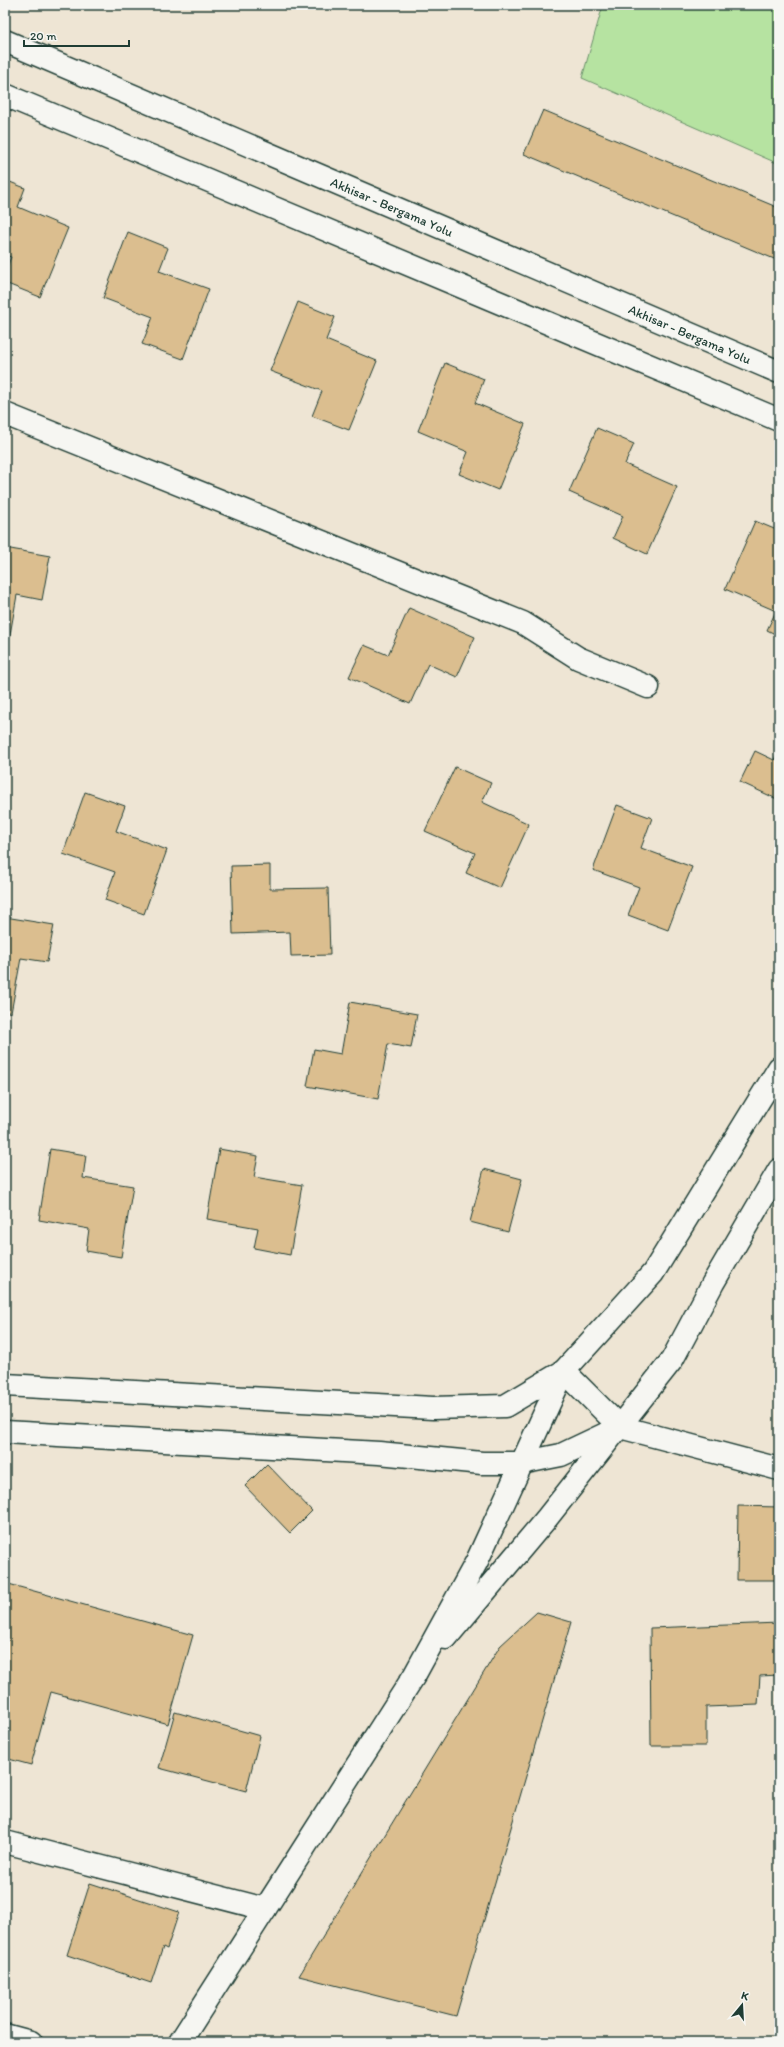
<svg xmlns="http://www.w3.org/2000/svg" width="784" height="2047" viewBox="0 0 784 2047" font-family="Itim,sans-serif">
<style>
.green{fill:#b6e3a1;stroke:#6a906a}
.building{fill:#dbbe8f;stroke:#1f3d34}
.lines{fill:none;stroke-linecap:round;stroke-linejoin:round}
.street-casing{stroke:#1f3d34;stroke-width:25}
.secondary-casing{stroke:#1f3d34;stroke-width:25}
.primary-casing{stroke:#1f3d34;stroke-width:25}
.street{stroke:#f6f6f2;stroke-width:22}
.secondary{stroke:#f6f6f2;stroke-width:22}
.primary{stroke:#f6f6f2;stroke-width:22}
.labels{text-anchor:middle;stroke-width:3.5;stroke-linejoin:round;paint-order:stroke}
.street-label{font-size:13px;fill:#1f3d34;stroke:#f6f6f2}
</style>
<rect width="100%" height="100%" fill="#eee5d4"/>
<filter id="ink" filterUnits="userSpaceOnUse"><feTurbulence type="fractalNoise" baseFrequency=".025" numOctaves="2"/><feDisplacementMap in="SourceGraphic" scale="8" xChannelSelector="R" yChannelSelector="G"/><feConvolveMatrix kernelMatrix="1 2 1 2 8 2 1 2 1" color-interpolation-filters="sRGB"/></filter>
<g filter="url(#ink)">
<polygon class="green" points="603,5 779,5 779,164 582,78"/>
<g class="building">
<polygon points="543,110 779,208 779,261 524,154"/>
<polygon points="5,180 25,188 18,207 68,228 40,297 5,283 5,272 11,257 5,255"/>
<polygon points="128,232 168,248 159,271 209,289 183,359 142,344 153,317 103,298"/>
<polygon points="298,302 335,317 326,340 377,361 349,430 312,416 322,391 270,371"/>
<polygon points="445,363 484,379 475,403 525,424 498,490 459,474 468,452 418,431"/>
<polygon points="597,428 634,444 625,464 677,487 647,554 613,538 623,516 569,492"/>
<polygon points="755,521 779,531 779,636 767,630 776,611 725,589"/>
<polygon points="5,548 50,556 42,600 17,595 8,646 5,646"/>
<polygon points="409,608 475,637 457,677 428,664 410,704 349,677 364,645 388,655"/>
<polygon points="779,750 779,800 740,782 755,751 774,760"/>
<polygon points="455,767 491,783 482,802 529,824 500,888 466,873 475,853 425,831"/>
<polygon points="85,792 125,806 116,831 167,850 144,914 105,900 115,872 63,854"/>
<polygon points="617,805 652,818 641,848 692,867 668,930 628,915 639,887 593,870"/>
<polygon points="270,865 270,889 328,888 330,955 291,956 290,932 233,934 231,866"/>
<polygon points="5,917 54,925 47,962 21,958 11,1013 5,1011"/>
<polygon points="350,1002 417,1014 411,1048 388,1044 378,1099 307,1086 314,1049 341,1054"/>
<polygon points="50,1149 86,1155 83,1178 133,1186 121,1257 86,1251 89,1229 39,1220"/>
<polygon points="219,1149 258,1156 254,1177 302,1185 290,1255 254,1248 258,1228 207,1219"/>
<polygon points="484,1169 522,1179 508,1232 470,1222"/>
<polygon points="267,1464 312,1511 290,1533 245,1486"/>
<polygon points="738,1506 779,1507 779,1580 737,1580"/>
<polygon points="5,1583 193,1635 168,1724 51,1692 31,1765 5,1758"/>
<polygon points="537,1612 571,1622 456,2016 299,1976 500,1646"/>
<polygon points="779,1623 779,1675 760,1676 758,1705 706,1707 706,1746 651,1746 650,1628"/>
<polygon points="175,1712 260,1736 246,1791 159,1768"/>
<polygon points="90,1883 179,1912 167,1949 163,1947 151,1983 67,1955"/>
</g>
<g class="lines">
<g class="street-casing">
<g id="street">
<polyline points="5,414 523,623 578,658 648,687"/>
<polyline points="564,1371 620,1427 779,1469"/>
<polyline points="5,1842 265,1909"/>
<polyline points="5,2035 31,2042"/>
</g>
</g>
<g class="secondary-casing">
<g id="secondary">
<polyline points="5,1385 433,1408 505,1406 564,1371 653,1273 779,1068"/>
<polyline points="5,1432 379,1453 482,1463 521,1463 561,1455 616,1429"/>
<polyline points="446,1638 547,1518 672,1360 713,1283 779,1170"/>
<polyline points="180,2042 414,1676 477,1561 564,1371"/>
</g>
</g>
<g class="primary-casing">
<g id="primary">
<path id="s1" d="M5,41L779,372"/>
<polyline points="5,95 779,420"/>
</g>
</g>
<use href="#street" class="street"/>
<use href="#secondary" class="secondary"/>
<use href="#primary" class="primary"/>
</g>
</g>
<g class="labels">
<g class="street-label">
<text dy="5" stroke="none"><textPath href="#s1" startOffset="421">Akhisar - Bergama Yolu</textPath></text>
<text dy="5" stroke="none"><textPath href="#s1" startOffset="745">Akhisar - Bergama Yolu</textPath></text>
</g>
</g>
<rect width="784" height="2047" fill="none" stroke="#f6f6f2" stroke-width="20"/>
<rect x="10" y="10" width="764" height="2027" fill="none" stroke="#1f3d34" stroke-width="1.5" filter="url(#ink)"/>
<g transform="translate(742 2005) rotate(18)" stroke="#f6f6f2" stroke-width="3" paint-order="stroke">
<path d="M0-3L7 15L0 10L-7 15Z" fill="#1f3d34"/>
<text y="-6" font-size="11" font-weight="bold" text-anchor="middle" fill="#1f3d34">K</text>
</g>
<path d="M24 40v6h105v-6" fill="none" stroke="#1f3d34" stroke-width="2"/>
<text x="30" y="40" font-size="12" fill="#1f3d34" stroke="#f6f6f2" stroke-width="3" paint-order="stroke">20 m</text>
</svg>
